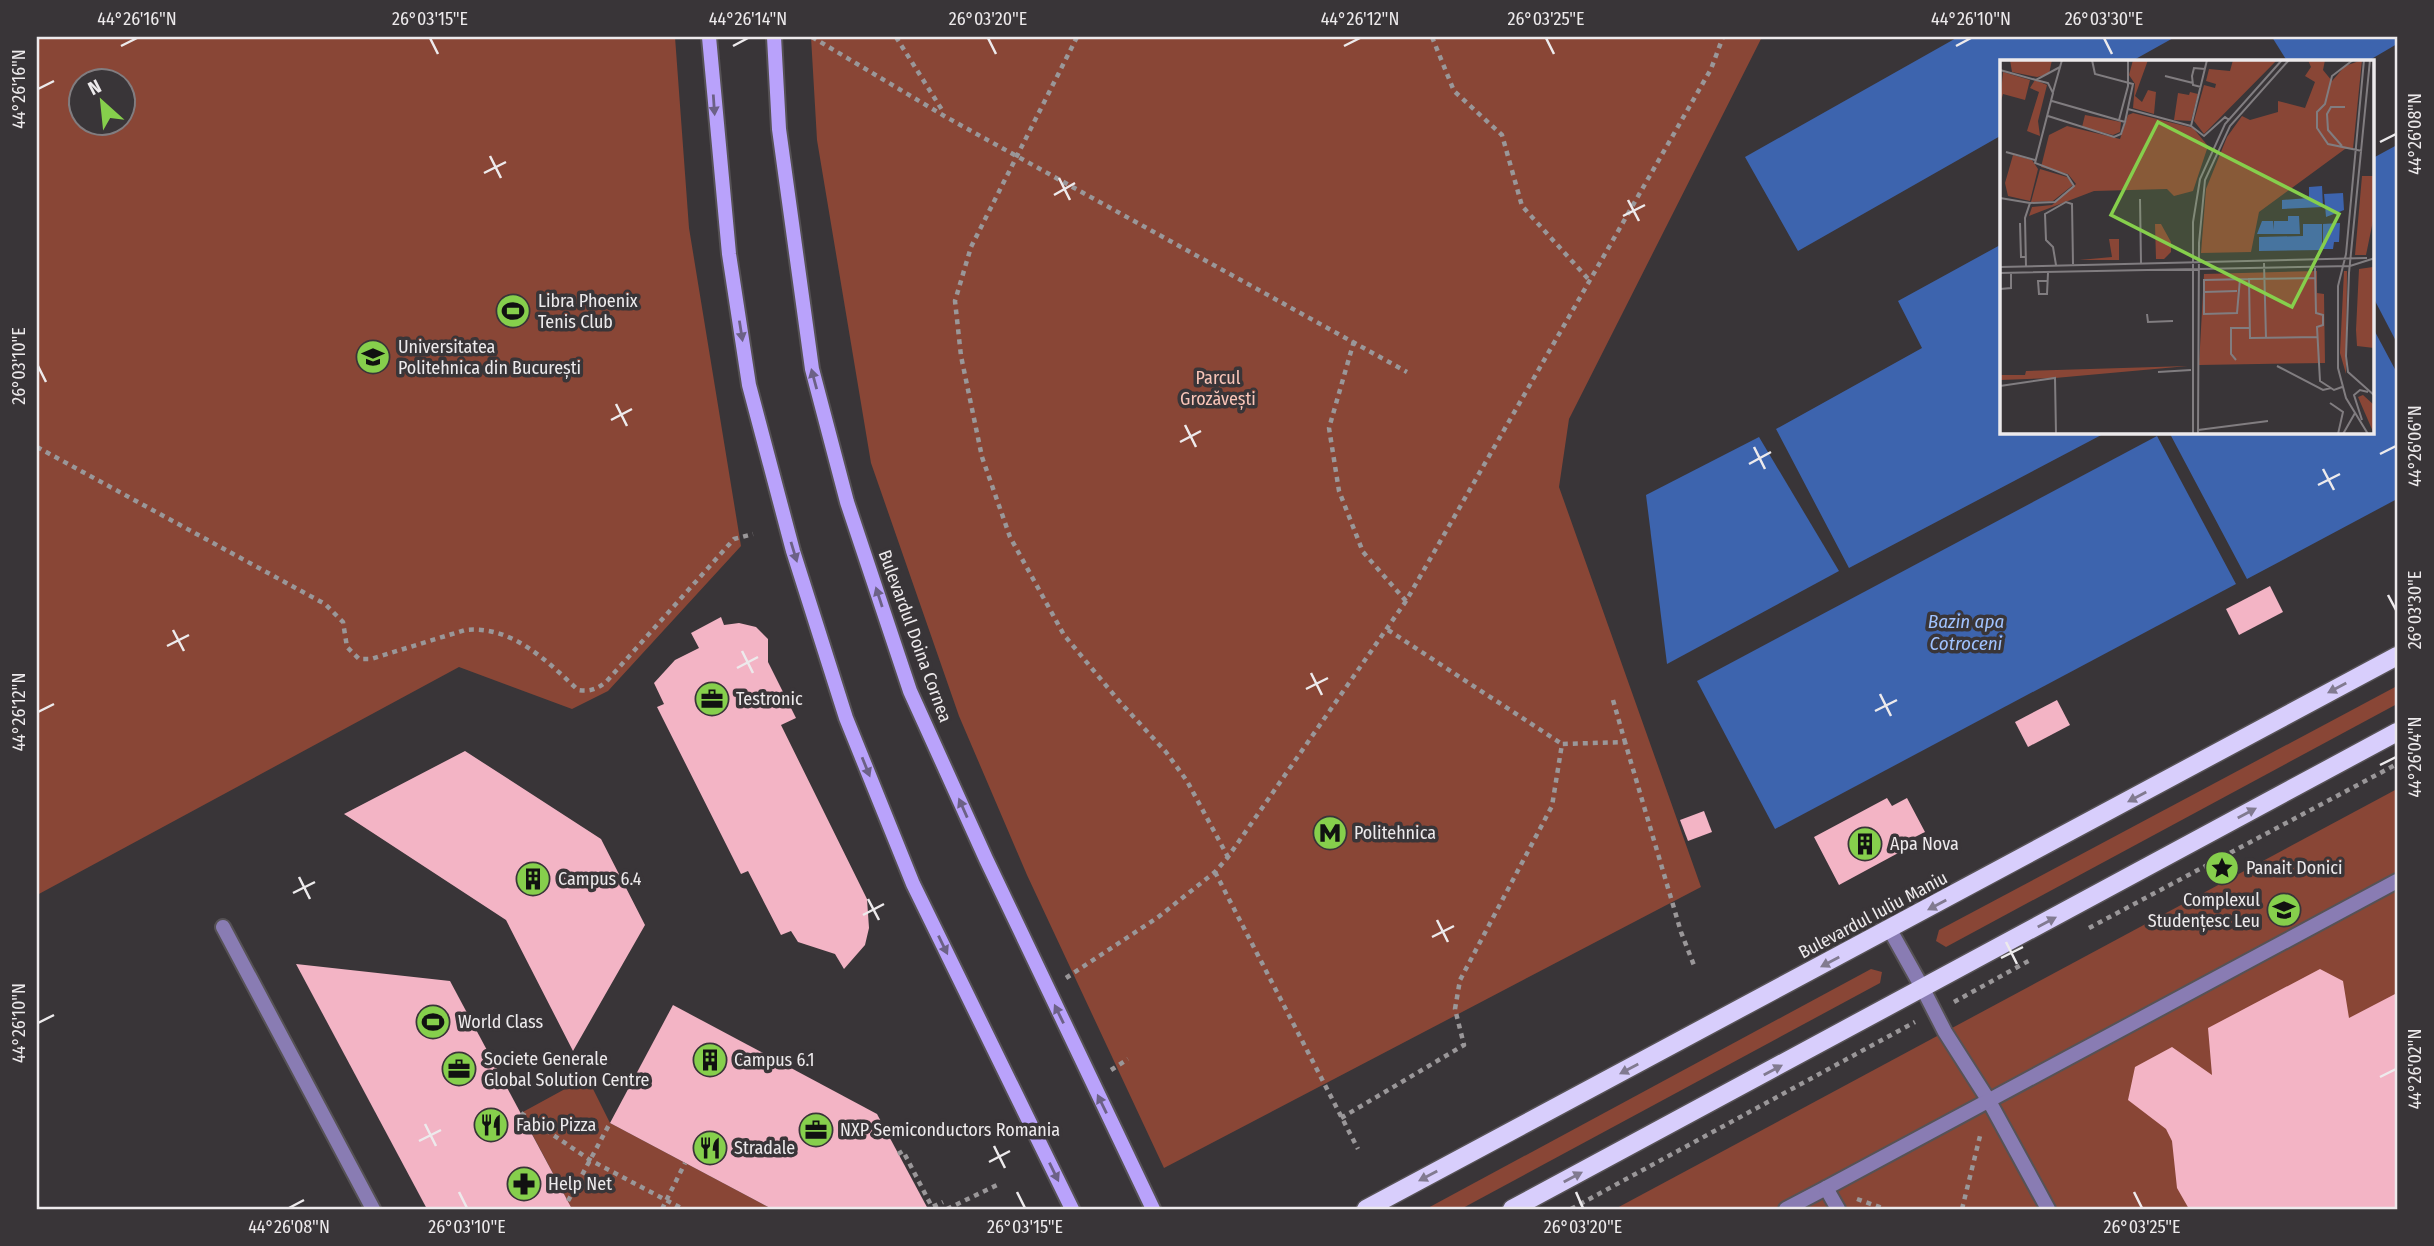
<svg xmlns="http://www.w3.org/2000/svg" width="2434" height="1246" viewBox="0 0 2434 1246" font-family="'Fira Sans Condensed',sans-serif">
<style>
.green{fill:#894636;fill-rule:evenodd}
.water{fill:#3d64ae}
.building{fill:#f3b4c5}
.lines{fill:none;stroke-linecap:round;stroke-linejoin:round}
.service-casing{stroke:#565255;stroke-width:18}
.minor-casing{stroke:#565255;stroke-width:18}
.secondary-casing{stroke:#565255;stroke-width:18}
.primary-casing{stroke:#565255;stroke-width:21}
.path{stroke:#9a9799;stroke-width:4.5;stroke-dasharray:5 5;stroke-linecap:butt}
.service{stroke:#897cb3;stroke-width:14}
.minor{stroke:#897cb3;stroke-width:14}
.secondary{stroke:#b9a2fb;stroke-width:14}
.primary{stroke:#d8cefc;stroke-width:18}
.oneway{fill:#6c6186}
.oneway2{fill:#817a90}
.ticks{fill:none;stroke:#edeaec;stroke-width:2.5}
.labels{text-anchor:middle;stroke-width:7;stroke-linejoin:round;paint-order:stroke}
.poi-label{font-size:18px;fill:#edeaec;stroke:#393538;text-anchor:start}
.park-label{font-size:18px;fill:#f9c5b8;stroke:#393538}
.street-label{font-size:18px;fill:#edeaec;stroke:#393538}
.water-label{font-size:19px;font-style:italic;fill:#a0c2fe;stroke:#393538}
.inset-road{fill:none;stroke:#817d80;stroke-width:2}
.view{fill:#86cf4c;fill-opacity:0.15;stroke:#86cf4c;stroke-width:3.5}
.inset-edge{fill:none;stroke:#edeaec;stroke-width:3.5}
.neatline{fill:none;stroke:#edeaec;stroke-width:2.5}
.ticks-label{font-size:18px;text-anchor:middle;fill:#edeaec}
</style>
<rect width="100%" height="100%" fill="#393538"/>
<g class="green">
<path d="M37,37H675L689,228L741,546L608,691L572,709L459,667L37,895ZM80,80H122V122H80Z"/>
<polygon points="811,37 1762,37 1569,419 1559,487 1701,887 1164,1168 1027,875 959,716 871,463 817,140"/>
<polygon points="2397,686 2397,704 1946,947 1936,941 1939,930"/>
<polygon points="2397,789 2397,1209 1615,1209"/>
<polygon points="1871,969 1882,972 1880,983 1461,1209 1426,1209"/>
<polygon points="587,1077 610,1123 772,1209 572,1209 521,1113"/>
</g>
<g class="water">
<polygon points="1958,37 2175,37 2132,61 2002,61 2002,135 1798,251 1745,157"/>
<polygon points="2272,37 2397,37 2397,44 2368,61 2287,61"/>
<polygon points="2397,145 2397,343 2373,297 2373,158"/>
<polygon points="2002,244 2002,432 2107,432 1849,568 1776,429 1922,348 1898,301"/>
<polygon points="2373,328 2397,373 2397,499 2247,579 2169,432 2373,432"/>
<polygon points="2157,436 2236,584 1775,829 1697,681"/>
<polygon points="1759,437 1839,571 1667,664 1646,495"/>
</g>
<g class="building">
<polygon points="2270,586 2283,612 2239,635 2226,609"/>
<polygon points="721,617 724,625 739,623 756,627 768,639 768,662 796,718 781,725 867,899 869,928 865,945 844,969 835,954 798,942 791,931 781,935 748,871 741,874 657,707 664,704 654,683 675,660 699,648 691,633"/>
<polygon points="2057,700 2070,725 2028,747 2015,722"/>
<polygon points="465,751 601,839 645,925 573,1051 506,920 344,814"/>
<polygon points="1887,798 1892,806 1907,798 1925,832 1909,840 1913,845 1839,885 1814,837"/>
<polygon points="1704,811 1712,832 1688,841 1680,820"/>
<polygon points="296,964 450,981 572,1209 427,1209"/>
<polygon points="2320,969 2343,981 2349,1018 2397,993 2397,1209 2189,1209 2177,1188 2172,1141 2166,1129 2128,1100 2135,1067 2172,1047 2212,1075 2208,1028"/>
<polygon points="673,1005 877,1114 928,1209 772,1209 610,1123"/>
</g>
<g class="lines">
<g class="service-casing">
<g id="service">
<polyline points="223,927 373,1209"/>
<polyline points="1890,930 1923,989"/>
</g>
</g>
<g class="minor-casing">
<g id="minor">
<polyline points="1923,989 1945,1032 1989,1101 2048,1209"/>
<polyline points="1786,1209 1826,1188"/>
<polyline points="1838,1209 1826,1188 2397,881"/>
</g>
</g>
<g class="secondary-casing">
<g id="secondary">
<polyline points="709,37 729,254 749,385 793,551 846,718 913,884 1072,1209"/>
<polyline points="774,37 779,129 812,369 847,502 910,691 986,859 1153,1209"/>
</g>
</g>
<g class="primary-casing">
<g id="primary">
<polyline points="1366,1209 2397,656"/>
<polyline points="1512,1209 2397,732"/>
</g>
</g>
<g class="path">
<polyline points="812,37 946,117 1407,372"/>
<polyline points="896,37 944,113"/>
<polyline points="1077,37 971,247 955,301 961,356 982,457 1010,537 1064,635 1119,701 1166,752 1187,781 1228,857"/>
<polyline points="1432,37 1454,91 1502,135 1522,206 1591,282"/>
<polyline points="1354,341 1329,428 1339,491 1363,552 1406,601"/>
<path d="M37,447L325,604L343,622L347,647L359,659H371L465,630C511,625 546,660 578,690C590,692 597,689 606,682L734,539L753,534"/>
<polyline points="1388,630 1562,744"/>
<polyline points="1613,700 1625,742"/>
<polyline points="1215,872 1358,1149"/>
<polyline points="2089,928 2397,764"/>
<polyline points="1066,978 1157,918 1215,872 1228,857 1406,601 1711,69 1723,37"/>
<polyline points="1954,1002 2032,959"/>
<polyline points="1111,1070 1128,1059"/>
<polyline points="521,1113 590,1160 683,1209"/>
<polyline points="1341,1118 1464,1045 1455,1009 1460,980 1552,806 1562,744 1625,742 1681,932 1695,968"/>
<polyline points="898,1154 903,1151 932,1207 943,1202"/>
<polyline points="1857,1199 1885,1209"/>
<polyline points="568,1201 610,1123"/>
<polyline points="662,1209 685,1163"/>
<polyline points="947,1209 997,1185"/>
<polyline points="1571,1209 1915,1022"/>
<polyline points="1962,1209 1981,1132"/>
</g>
<use href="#service" class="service"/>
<use href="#minor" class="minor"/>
<use href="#secondary" class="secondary"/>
<use href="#primary" class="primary"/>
</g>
<defs><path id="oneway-solid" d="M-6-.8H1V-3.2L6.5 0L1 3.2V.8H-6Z" transform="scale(1.75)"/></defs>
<g class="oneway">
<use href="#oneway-solid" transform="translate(714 105) rotate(86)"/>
<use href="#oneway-solid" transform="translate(741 331) rotate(81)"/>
<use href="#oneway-solid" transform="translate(814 379) rotate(-105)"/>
<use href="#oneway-solid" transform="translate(794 552) rotate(73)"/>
<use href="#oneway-solid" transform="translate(879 597) rotate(-108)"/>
<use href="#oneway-solid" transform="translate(866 767) rotate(68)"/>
<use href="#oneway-solid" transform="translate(963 808) rotate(-114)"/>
<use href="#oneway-solid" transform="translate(943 945) rotate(64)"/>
<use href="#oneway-solid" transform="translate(1059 1014) rotate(-116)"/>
<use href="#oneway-solid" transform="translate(1102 1104) rotate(-116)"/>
<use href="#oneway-solid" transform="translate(1054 1172) rotate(64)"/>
</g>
<g class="oneway2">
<use href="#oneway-solid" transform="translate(2337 688) rotate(152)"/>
<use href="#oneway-solid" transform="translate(2137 797) rotate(152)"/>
<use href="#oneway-solid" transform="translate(2247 813) rotate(-28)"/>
<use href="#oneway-solid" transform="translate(1937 905) rotate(152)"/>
<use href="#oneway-solid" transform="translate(2047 922) rotate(-28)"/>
<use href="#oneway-solid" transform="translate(1830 962) rotate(152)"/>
<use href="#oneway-solid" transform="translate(1629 1069) rotate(152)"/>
<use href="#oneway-solid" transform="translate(1773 1070) rotate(-28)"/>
<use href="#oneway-solid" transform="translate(1428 1176) rotate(152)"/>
<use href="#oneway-solid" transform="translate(1573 1177) rotate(-28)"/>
</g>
<path class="ticks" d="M430,38L438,54M988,38L996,54M1546,38L1554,54M2104,38L2112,54M121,46L137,38M733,46L748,38M1344,46L1360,38M1956,46L1971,38M38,89L54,81M2380,142L2396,134M490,156L501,178M484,173L506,162M1059,178L1070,200M1054,195L1075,183M1628,200L1639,221M1623,216L1645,205M38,366L46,382M616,404L627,426M611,420L632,409M1185,425L1196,447M1180,442L1201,431M1754,447L1765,469M2380,454L2396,446M1749,464L1771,452M2323,469L2334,490M2318,485L2340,474M2388,595L2396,610M173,630L184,651M167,646L189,635M742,651L753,673M737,668L758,657M1311,673L1322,695M1306,689L1328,678M1880,694L1891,716M1875,711L1897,700M38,712L54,704M2380,765L2396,757M299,877L310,899M293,893L315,882M868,899L879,920M863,915L884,904M1437,920L1448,942M1432,937L1454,926M2006,942L2017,964M2001,958L2023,947M38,1023L54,1015M2380,1077L2396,1069M425,1124L436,1146M419,1141L441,1130M994,1146L1005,1168M989,1162L1010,1151M459,1192L467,1208M1017,1192L1025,1208M1576,1192L1583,1208M2134,1192L2142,1208M289,1208L304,1200"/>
<defs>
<g id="stadium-disc" transform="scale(1.75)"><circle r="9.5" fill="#86cf4c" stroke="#393538"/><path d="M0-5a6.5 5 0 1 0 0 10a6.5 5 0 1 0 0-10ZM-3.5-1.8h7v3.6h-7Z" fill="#111"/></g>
<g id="university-disc" transform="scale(1.75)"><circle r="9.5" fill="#86cf4c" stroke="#393538"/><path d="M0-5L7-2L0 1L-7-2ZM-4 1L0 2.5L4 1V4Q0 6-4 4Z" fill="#111"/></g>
<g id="office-disc" transform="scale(1.75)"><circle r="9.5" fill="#86cf4c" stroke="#393538"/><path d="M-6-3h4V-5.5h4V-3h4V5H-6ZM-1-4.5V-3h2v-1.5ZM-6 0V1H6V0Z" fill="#111"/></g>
<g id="metro-disc" transform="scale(1.75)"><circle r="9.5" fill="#86cf4c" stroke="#393538"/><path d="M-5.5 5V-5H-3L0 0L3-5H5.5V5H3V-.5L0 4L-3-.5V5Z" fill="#111"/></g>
<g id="building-disc" transform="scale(1.75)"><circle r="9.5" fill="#86cf4c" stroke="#393538"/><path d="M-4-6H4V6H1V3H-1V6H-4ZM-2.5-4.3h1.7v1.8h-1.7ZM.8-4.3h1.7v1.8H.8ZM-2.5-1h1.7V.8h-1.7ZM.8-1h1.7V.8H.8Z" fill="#111"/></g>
<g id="sight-disc" transform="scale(1.75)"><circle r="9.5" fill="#86cf4c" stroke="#393538"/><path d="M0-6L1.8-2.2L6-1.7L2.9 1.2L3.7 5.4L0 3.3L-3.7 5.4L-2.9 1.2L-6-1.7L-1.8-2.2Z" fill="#111"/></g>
<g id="restaurant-disc" transform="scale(1.75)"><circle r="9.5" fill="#86cf4c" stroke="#393538"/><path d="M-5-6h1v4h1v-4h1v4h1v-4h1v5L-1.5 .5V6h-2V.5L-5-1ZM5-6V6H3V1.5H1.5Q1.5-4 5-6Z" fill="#111"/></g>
<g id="pharmacy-disc" transform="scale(1.75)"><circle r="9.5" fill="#86cf4c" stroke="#393538"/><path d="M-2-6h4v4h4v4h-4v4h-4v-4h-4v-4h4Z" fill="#111"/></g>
</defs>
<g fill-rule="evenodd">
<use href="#stadium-disc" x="513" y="311"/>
<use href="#university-disc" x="373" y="357"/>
<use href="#office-disc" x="712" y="699"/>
<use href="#metro-disc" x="1330" y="833"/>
<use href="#building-disc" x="1865" y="844"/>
<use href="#sight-disc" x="2222" y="868"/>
<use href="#building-disc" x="533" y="879"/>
<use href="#university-disc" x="2284" y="910"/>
<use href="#stadium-disc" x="433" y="1022"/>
<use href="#building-disc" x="710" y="1060"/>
<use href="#office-disc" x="459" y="1069"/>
<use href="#restaurant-disc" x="491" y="1125"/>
<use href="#office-disc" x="816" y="1130"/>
<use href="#restaurant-disc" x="710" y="1148"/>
<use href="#pharmacy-disc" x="524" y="1184"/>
</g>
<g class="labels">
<g class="poi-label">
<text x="538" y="307">Libra Phoenix<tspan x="538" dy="21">Tenis Club</tspan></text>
<text x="398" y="353">Universitatea<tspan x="398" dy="21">Politehnica din București</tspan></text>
<text x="736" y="705">Testronic</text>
<text x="1354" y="839">Politehnica</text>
<text x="1890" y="850">Apa Nova</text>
<text x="2246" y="874">Panait Donici</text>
<text x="558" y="885">Campus 6.4</text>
<text x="2260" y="906" text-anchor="end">Complexul<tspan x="2260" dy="21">Studențesc Leu</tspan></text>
<text x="458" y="1028">World Class</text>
<text x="484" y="1065">Societe Generale<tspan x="484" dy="21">Global Solution Centre</tspan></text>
<text x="734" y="1066">Campus 6.1</text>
<text x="516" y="1131">Fabio Pizza</text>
<text x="840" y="1136">NXP Semiconductors Romania</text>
<text x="734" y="1154">Stradale</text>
<text x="548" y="1190">Help Net</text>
</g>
<g class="park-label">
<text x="1218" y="384">Parcul<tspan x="1218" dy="21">Grozăvești</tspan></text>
</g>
<g class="street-label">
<text transform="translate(915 636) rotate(70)" y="6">Bulevardul Doina Cornea</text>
<text transform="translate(1873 915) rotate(-28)" y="6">Bulevardul Iuliu Maniu</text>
</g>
<g class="water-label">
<text x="1966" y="628">Bazin apa<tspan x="1966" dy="22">Cotroceni</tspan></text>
</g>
</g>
<g transform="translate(2000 60)">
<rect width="374" height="374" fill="#393538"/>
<path d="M10,0H52L49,14L37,17L12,12ZM133,0H148L135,36L142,42L148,30L156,32L154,54L133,48L135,24L129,15ZM233,0H277L204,74L194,61L204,25L215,28L216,24L206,21L209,9L230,11ZM308,0H325L323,10L332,21L345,6L362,0L353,89H345L259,152L251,192L201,193L206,129L227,77L242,56L250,60L278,52V41L305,48L315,22L305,16L311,7ZM3,12L30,20L25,40L3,34L0,44ZM35,20L47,25L38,61L40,76L27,71L39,32L30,28ZM190,32L198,34L191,61L174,60L178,33L189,35ZM133,53L193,68L208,86L193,131L174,136L167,129L94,131L29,156L32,147L52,145L76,124L68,114L41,107L49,75L67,66L120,79L128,55ZM85,55L121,62L120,72L113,75L82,67ZM13,95L32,100L38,109L30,141L8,136L5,123ZM40,109L67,117L73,125L53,141L31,142ZM362,116H374V156L366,195H355ZM155,164H161L171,182V192L164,199H156ZM109,179H119V200H79L112,197ZM374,202V288L357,286L356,270L359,209L373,207ZM317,211V233L324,234L325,303L199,305L204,214ZM344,211H347L346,314L340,293ZM188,306L55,318L0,320V315H25L26,311ZM363,335L374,345V374L358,337Z" fill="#894636"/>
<path d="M322,126L323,147L282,149V140L309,138V127ZM343,133L344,150L326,157L324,134ZM288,156H299L300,174H257L262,161H273L274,170V161H288ZM340,163L339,182H334L333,189H323V164ZM303,164H322V190L259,191V177L303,176Z" fill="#3d64ae"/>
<path class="inset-road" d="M92,0L95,14L133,24L125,62M353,0L332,16L325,44L317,52V68L328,84L362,91M364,0L346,194L338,226V308L346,338L368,374M370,0L349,213L346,296L348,312L375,336M0,10L36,20L60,7M165,16L193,23M201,27L193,25L192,16L194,8L205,9M53,32L62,0M128,49L191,66L207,0M48,56L114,77L121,74L125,62L52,41M119,60L128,26V0M191,66L204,76L225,57L229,60M342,86L328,70L327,54L331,47H345M6,92L35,100M0,138L30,143M140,139L141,203M20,163L21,197H26M264,203L266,278M56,205L53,187L46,180L45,154L66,142L72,144L73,204M0,207L367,198M26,207L25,158L30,143L55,142L74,126L67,115L35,103L53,33L48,23L36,20M315,207L316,253L323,255V265L317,267L320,321L334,330L342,327M0,213L350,206L375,198M315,218L249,219L250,278L317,277M240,219L237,253L204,254V220L249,219M48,221H38L39,234H47L48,213M0,229L11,228V213M204,232L237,231M147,254L148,262L173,261M236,300L231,294V268H250M277,306L323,330L331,328M158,312L191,310M0,326L55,318L56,374M330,343L343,352L338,374M362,360L354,335L360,330L368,332M198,370L268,361M193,374V162L200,119L225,64L282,0M198,374L199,183L205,120L230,66L289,0M343,374L355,353"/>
<path class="view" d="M158,62L339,154L292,247L111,155Z"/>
<rect width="374" height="374" class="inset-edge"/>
</g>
<rect width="2434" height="1246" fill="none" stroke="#393538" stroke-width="77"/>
<g transform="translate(102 102) rotate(333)"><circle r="33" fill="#393538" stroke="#817d80" stroke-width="2"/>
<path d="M0-5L12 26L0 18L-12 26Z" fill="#86cf4c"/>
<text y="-10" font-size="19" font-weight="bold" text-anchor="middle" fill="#edeaec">N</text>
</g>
<rect x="38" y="38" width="2358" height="1170" class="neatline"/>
<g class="ticks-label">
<text x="137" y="25">44°26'16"N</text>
<text x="430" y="25">26°03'15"E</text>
<text x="748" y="25">44°26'14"N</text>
<text x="988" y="25">26°03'20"E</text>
<text x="1360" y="25">44°26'12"N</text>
<text x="1546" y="25">26°03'25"E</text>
<text x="1971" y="25">44°26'10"N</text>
<text x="2104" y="25">26°03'30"E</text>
<text transform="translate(19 89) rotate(-90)" y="6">44°26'16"N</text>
<text transform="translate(2415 134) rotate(-90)" y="6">44°26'08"N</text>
<text transform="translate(19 366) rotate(-90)" y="6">26°03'10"E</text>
<text transform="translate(2415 446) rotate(-90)" y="6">44°26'06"N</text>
<text transform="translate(2415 610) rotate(-90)" y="6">26°03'30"E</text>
<text transform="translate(19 712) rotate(-90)" y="6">44°26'12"N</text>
<text transform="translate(2415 757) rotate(-90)" y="6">44°26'04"N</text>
<text transform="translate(19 1023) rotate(-90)" y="6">44°26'10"N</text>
<text transform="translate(2415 1069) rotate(-90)" y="6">44°26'02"N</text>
<text x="289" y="1233">44°26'08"N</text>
<text x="467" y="1233">26°03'10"E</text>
<text x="1025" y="1233">26°03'15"E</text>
<text x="1583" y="1233">26°03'20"E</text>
<text x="2142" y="1233">26°03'25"E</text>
</g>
</svg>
